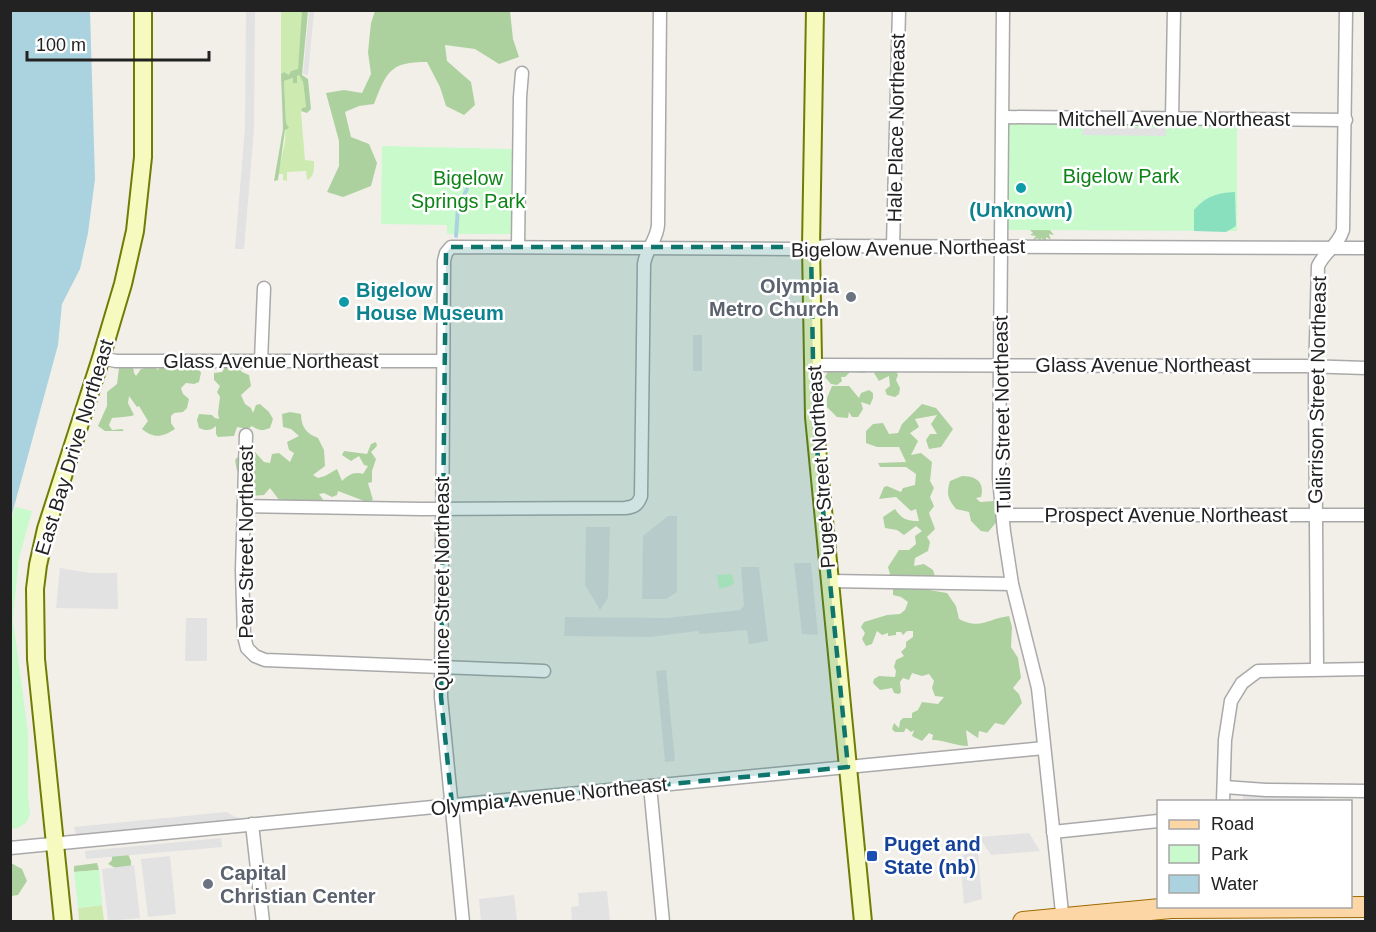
<svg xmlns="http://www.w3.org/2000/svg" width="1376" height="932" viewBox="0 0 1376 932" font-family="Helvetica,sans-serif">
<style>
.grass{fill:#cdebb0}
.forest{fill:#add19e}
.park{fill:#c8facc}
.pitch{fill:#88e0be}
.parking{fill:#e2e2e2}
.water{fill:#aad3df}
.lines{fill:none;stroke-linecap:round;stroke-linejoin:round}
.stream{stroke:#aad3df;stroke-width:4}
.street-casing{stroke:#a9a9a9;stroke-width:15}
.secondary-casing{stroke:#707d05;stroke-width:20}
.primary-casing{stroke:#a06b00;stroke-width:22}
.street{stroke:#fff;stroke-width:12}
.secondary{stroke:#f7fabf;stroke-width:16}
.primary{stroke:#fcd6a4;stroke-width:20}
.marked{fill:#0f766e;fill-opacity:0.2;stroke:#0f766e;stroke-width:4.5;stroke-dasharray:12 8;stroke-linejoin:round}
.culture-dot{fill:#0f9aa8;stroke:#fff;stroke-width:2}
.worship-dot{fill:#6b7280;stroke:#fff;stroke-width:2}
.transit-dot{fill:#1a4fb4;stroke:#fff;stroke-width:2}
.labels{text-anchor:middle;stroke-width:5;stroke-linejoin:round;paint-order:stroke}
.street-label{font-size:20px;fill:#222;stroke:#fff}
.park-label{font-size:20px;fill:#0c8416;stroke:#fff}
.culture-label{font-size:20px;font-weight:bold;fill:#0d838f;stroke:#fff}
.worship-label{font-size:20px;font-weight:bold;fill:#5b616d;stroke:#fff;text-anchor:end}
.transit-label{font-size:20px;font-weight:bold;fill:#164399;stroke:#fff;text-anchor:start}
</style>
<rect width="100%" height="100%" fill="#f2efe9"/>
<g class="grass">
<polygon points="281,11 302,11 303,15 298,70 291,71 289,76 284,72 281,74"/>
<path d="M299,75L303,82L306,108H302L301,112L305,160L314,161C314,168 315,177 307,180L306,171L287,172V181L283,180V174H278L285,142L286,120L284,81L293,78V83L296,76Z"/>
<polygon points="102,905 104,921 79,921 78,908"/>
</g>
<g class="forest">
<polygon points="302,11 308,11 302,75 308,79 311,109 307,113 301,111 302,108 306,107 303,82 299,75 297,76 297,83 293,83 293,78 284,81 286,123 289,128 285,130 278,180 274,181 283,129 281,74 284,72 289,75 291,71 298,69"/>
<path d="M375,11H510L513,39L519,57L499,64L475,49L445,45L447,61L471,82L475,105L464,115L446,106L440,87L427,62C390,62 387,71 374,104L359,106L345,112L351,137L369,144L377,163L371,186L343,197L327,192L339,166V141L326,93L344,90L362,93L371,74L368,52L371,23Z"/>
<polygon points="1029,229 1049,229 1054,235 1049,234 1051,240 1046,237 1046,242 1041,238 1040,244 1038,238 1032,241 1036,236 1030,235 1033,233"/>
<path d="M234,362L242,372L249,375L251,386L241,395L245,404L251,408L253,413L256,405L260,404L269,412L273,419L270,428C262,431 259,431 252,426L248,429L237,427L234,436L218,437L216,434V426C211,431 206,431 199,428L197,420L199,414L212,415L215,418L219,419L218,413L220,397L217,392L220,386L214,380V373L222,372L228,363Z"/>
<path d="M172,363H175L179,370L189,363L198,366L201,373L199,382L194,384L186,383L181,388L183,394L189,399L187,408L183,412L174,413L171,416V423L175,429C163,437 154,439 142,429L148,421L139,406L137,407L129,396L128,403L134,415C130,417 118,417 112,418L109,425L112,430L122,429L124,431H105L98,426L107,406V392L117,384L119,368L129,364L133,366L134,373L136,376L141,369L153,366L158,370L162,365L165,366L167,370H171Z"/>
<polygon points="836,366 866,369 867,371 865,373 850,372 845,377 841,377 842,381 837,385 831,384 825,377 828,371"/>
<polygon points="879,369 895,369 898,375 896,380 900,388 899,394 895,397 887,395 885,390 890,386 889,376 879,381 874,373"/>
<polygon points="832,386 849,386 859,398 861,393 869,390 873,393 873,398 870,405 861,402 863,409 858,417 852,417 849,412 848,418 837,417 827,407 827,398"/>
<path d="M922,404L936,408L953,429L941,447L929,449L926,440L930,434H937L931,424L937,415L915,419L919,427L910,433L918,441L911,455L921,453L932,462L930,481L934,488L930,497L934,506L929,513L935,529L927,537L930,542L928,551L915,558L914,566L924,564L933,570L936,580L929,590L947,593L956,606L959,619C981,630 987,619 1009,616L1012,627L1011,647L1018,658L1021,678L1013,688L1019,694L1022,703L1004,725L995,723L987,733L979,731L978,738L966,730L968,746C954,746 946,740 932,740L933,735L929,733L922,741L912,736L914,730L911,732L906,728L904,732H895L892,729L894,723L899,728L900,721L903,718H912V713L918,710L922,702L938,704L944,697L935,696L932,688L934,681L929,674L922,676L912,673L909,680L903,678L900,682L901,692L899,694L894,693L892,688L880,690L873,683L874,679L879,676L895,677L896,671L894,667L896,660L904,656L901,652L906,647V642L913,637V631H907L903,635L901,632H896V635L888,636V633L882,635L877,631L872,644L866,646L862,639L865,633L861,627L864,622L887,615L900,614L905,610L908,602L901,597L893,595V585L888,567L899,550H909L916,544L915,536L922,531L916,526L904,535L897,530L885,528L883,517L895,509C902,519 906,521 919,521L916,509L911,511L896,497L879,499L884,487L887,486L901,492L903,488L915,485L916,474L906,467H880L878,463L906,462L899,447H877L866,443V431L873,424L883,423L889,434L898,433L902,424Z"/>
<path d="M290,412L301,414C301,427 307,434 318,438L324,450L325,466L313,475L318,478L325,476L337,469L342,481C348,475 355,471 363,474L368,466L364,465L359,456L351,461L342,455L344,451L367,454L371,444L376,442L377,446L371,452L376,459L372,471V482L368,483L373,500L367,502L338,491L337,495L332,497L324,493L319,494L324,501L319,503L283,505L270,488L264,495L251,496L247,491L249,473L237,471L235,460L242,452H255L264,462L270,463L272,454L279,453L290,462L294,453L289,450L287,442L299,436L291,429L283,427L282,414Z"/>
<path d="M962,476C976,476 985,482 981,497L976,498L980,502L995,501L1000,509L999,519L988,532L981,531L971,521L969,512L956,509C948,499 946,494 950,481Z"/>
<polygon points="127,852 131,861 131,867 121,871 108,864 112,860 112,854"/>
<polygon points="11,863 22,869 27,881 18,895 11,896"/>
<polygon points="97,863 99,870 74,872 74,866"/>
</g>
<g class="park">
<polygon points="1005,121 1237,122 1237,231 1005,230"/>
<polygon points="382,146 512,149 511,234 447,234 447,225 381,224"/>
<polygon points="15,507 32,511 19,558 13,619 28,733 28,795 30,814 26,823 18,828 11,829 10,525"/>
<polygon points="732,574 734,584 724,588 719,588 717,575"/>
<polygon points="99,870 102,905 78,908 74,872"/>
</g>
<path class="pitch" d="M1235,192L1236,226L1226,232L1194,231V210C1206,196 1217,193 1235,192Z"/>
<g class="parking">
<polygon points="246,11 255,11 254,129 244,249 235,249 245,128"/>
<polygon points="309,11 314,11 308,75 303,74"/>
<polygon points="1083,127 1166,128 1166,136 1082,135"/>
<rect x="693" y="335" width="9" height="36"/>
<polygon points="668,516 677,516 677,592 666,599 642,599 643,536"/>
<polygon points="586,527 610,527 608,598 600,610 585,585"/>
<polygon points="794,563 811,563 818,635 802,634"/>
<polygon points="741,567 759,567 768,641 749,644 747,630 700,634 698,631 650,637 564,636 565,617 667,618 740,610 744,606"/>
<polygon points="60,568 90,573 117,573 118,609 56,608"/>
<polygon points="186,618 207,618 207,661 185,661"/>
<polygon points="666,670 675,761 665,762 656,671"/>
<polygon points="1243,795 1322,795 1325,801 1243,801"/>
<polygon points="226,812 240,819 76,836 74,827"/>
<polygon points="1029,833 1040,851 991,855 979,837"/>
<polygon points="221,838 222,847 86,859 85,851"/>
<polygon points="976,849 978,853 982,899 964,904 960,857"/>
<polygon points="170,856 176,914 148,917 141,859"/>
<polygon points="134,865 140,918 108,921 102,869"/>
<polygon points="607,891 610,921 572,921 571,907 579,906 578,893"/>
<polygon points="514,895 517,921 481,921 479,899"/>
</g>
<polygon class="water" points="11,10 90,11 95,179 88,233 80,269 62,304 58,345 11,518"/>
<g class="lines">
<polyline class="stream" points="456,236 458,208 467,189"/>
<g class="street-casing">
<g id="street">
<polyline points="1003,10 999,478 1004,532 1012,584 1038,688 1063,922"/>
<polyline points="1003,117 1346,120"/>
<polyline points="1172,118 1174,10"/>
<polyline points="893,246 899,10"/>
<polyline points="518,247 520,97 522,73"/>
<polyline points="101,358 116,361 443,361"/>
<polyline points="261,361 264,288"/>
<polyline points="812,365 1304,366 1366,368"/>
<polyline points="246,435 242,570 244,636 247,648 255,656 265,660 544,671"/>
<path d="M244,506L422,509L625,508C634,507 638,505 641,496L644,264C646,249 657,240 658,225L660,10"/>
<polyline points="1003,515 1366,515"/>
<polyline points="830,581 1012,584"/>
<path d="M1317,669L1315,377L1318,266C1325,251 1338,246 1343,230L1346,10"/>
<polyline points="650,786 663,922"/>
<polyline points="1224,787 1266,790 1366,791"/>
<polyline points="1223,802 1225,740 1231,701 1242,683 1258,671 1366,669"/>
<polyline points="252,824 263,922"/>
<polyline points="1053,832 1158,821"/>
<polyline points="10,848 1044,748"/>
<polyline points="463,922 441,697 444,261 446,253 451,247 792,249 829,246 1366,248"/>
</g>
</g>
<g class="secondary-casing">
<g id="secondary">
<polyline points="815,10 811,247 814,417 863,922"/>
<polyline points="63,922 36,659 35,589 38,565 46,529 101,358 123,284 135,231 143,157 143,10"/>
</g>
</g>
<g class="primary-casing">
<polyline id="primary" points="1023,922 1171,908 1366,907"/>
</g>
<use href="#street" class="street"/>
<use href="#secondary" class="secondary"/>
<use href="#primary" class="primary"/>
</g>
<path class="marked" d="M451,247H811L814,417L848,767L452,805L441,697L446,253Z"/>
<g class="culture-dot">
<circle cx="1021" cy="188" r="6"/>
<circle cx="344" cy="302" r="6"/>
</g>
<g class="worship-dot">
<circle cx="851" cy="297" r="6"/>
<circle cx="208" cy="884" r="6"/>
</g>
<rect class="transit-dot" x="866" y="850" width="12" height="12" rx="3"/>
<g class="labels">
<g class="street-label">
<text x="1174" y="126">Mitchell Avenue Northeast</text>
<text transform="translate(896 128) rotate(-89)" y="7">Hale Place Northeast</text>
<text transform="translate(908 248) rotate(-1)" y="7">Bigelow Avenue Northeast</text>
<text x="271" y="368">Glass Avenue Northeast</text>
<text x="1143" y="372">Glass Avenue Northeast</text>
<text transform="translate(1317 390) rotate(-89)" y="7">Garrison Street Northeast</text>
<text transform="translate(1002 414) rotate(-91)" y="7">Tullis Street Northeast</text>
<text transform="translate(74 447) rotate(-73)" y="7">East Bay Drive Northeast</text>
<text transform="translate(821 467) rotate(-94)" y="7">Puget Street Northeast</text>
<text x="1166" y="522">Prospect Avenue Northeast</text>
<text transform="translate(246 542) rotate(-90)" y="7">Pear Street Northeast</text>
<text transform="translate(442 584) rotate(-90)" y="7">Quince Street Northeast</text>
<text transform="translate(549 796) rotate(-6)" y="7">Olympia Avenue Northeast</text>
</g>
<g class="park-label">
<text x="1121" y="183">Bigelow Park</text>
<text x="468" y="185">Bigelow<tspan x="468" dy="23">Springs Park</tspan></text>
</g>
<g class="culture-label">
<text x="1021" y="217">(Unknown)</text>
<text x="356" y="297" text-anchor="start">Bigelow<tspan x="356" dy="23">House Museum</tspan></text>
</g>
<g class="worship-label">
<text x="839" y="293">Olympia<tspan x="839" dy="23">Metro Church</tspan></text>
<text x="220" y="880" text-anchor="start">Capital<tspan x="220" dy="23">Christian Center</tspan></text>
</g>
<g class="transit-label">
<text x="884" y="851">Puget and<tspan x="884" dy="23">State (nb)</tspan></text>
</g>
</g>
<rect width="1376" height="932" fill="none" stroke="#222222" stroke-width="24"/>
<rect x="1157" y="800" width="195" height="108" fill="#ffffff" stroke="#a7a7a7" stroke-width="1.5"/>
<rect x="1169" y="820" width="30" height="9" fill="#fcd6a4" stroke="#a7a7a7" stroke-width="1.5"/>
<text x="1211" y="830" font-size="18" fill="#222222">Road</text>
<rect x="1169" y="845" width="30" height="18" fill="#c8facc" stroke="#a7a7a7" stroke-width="1.5"/>
<text x="1211" y="860" font-size="18" fill="#222222">Park</text>
<rect x="1169" y="875" width="30" height="18" fill="#aad3df" stroke="#a7a7a7" stroke-width="1.5"/>
<text x="1211" y="890" font-size="18" fill="#222222">Water</text>
<path d="M27 51v9h182v-9" fill="none" stroke="#222222" stroke-width="3"/>
<text x="36" y="51" font-size="18" fill="#222222" stroke="#ffffff" stroke-width="4.5" paint-order="stroke">100 m</text>
</svg>
